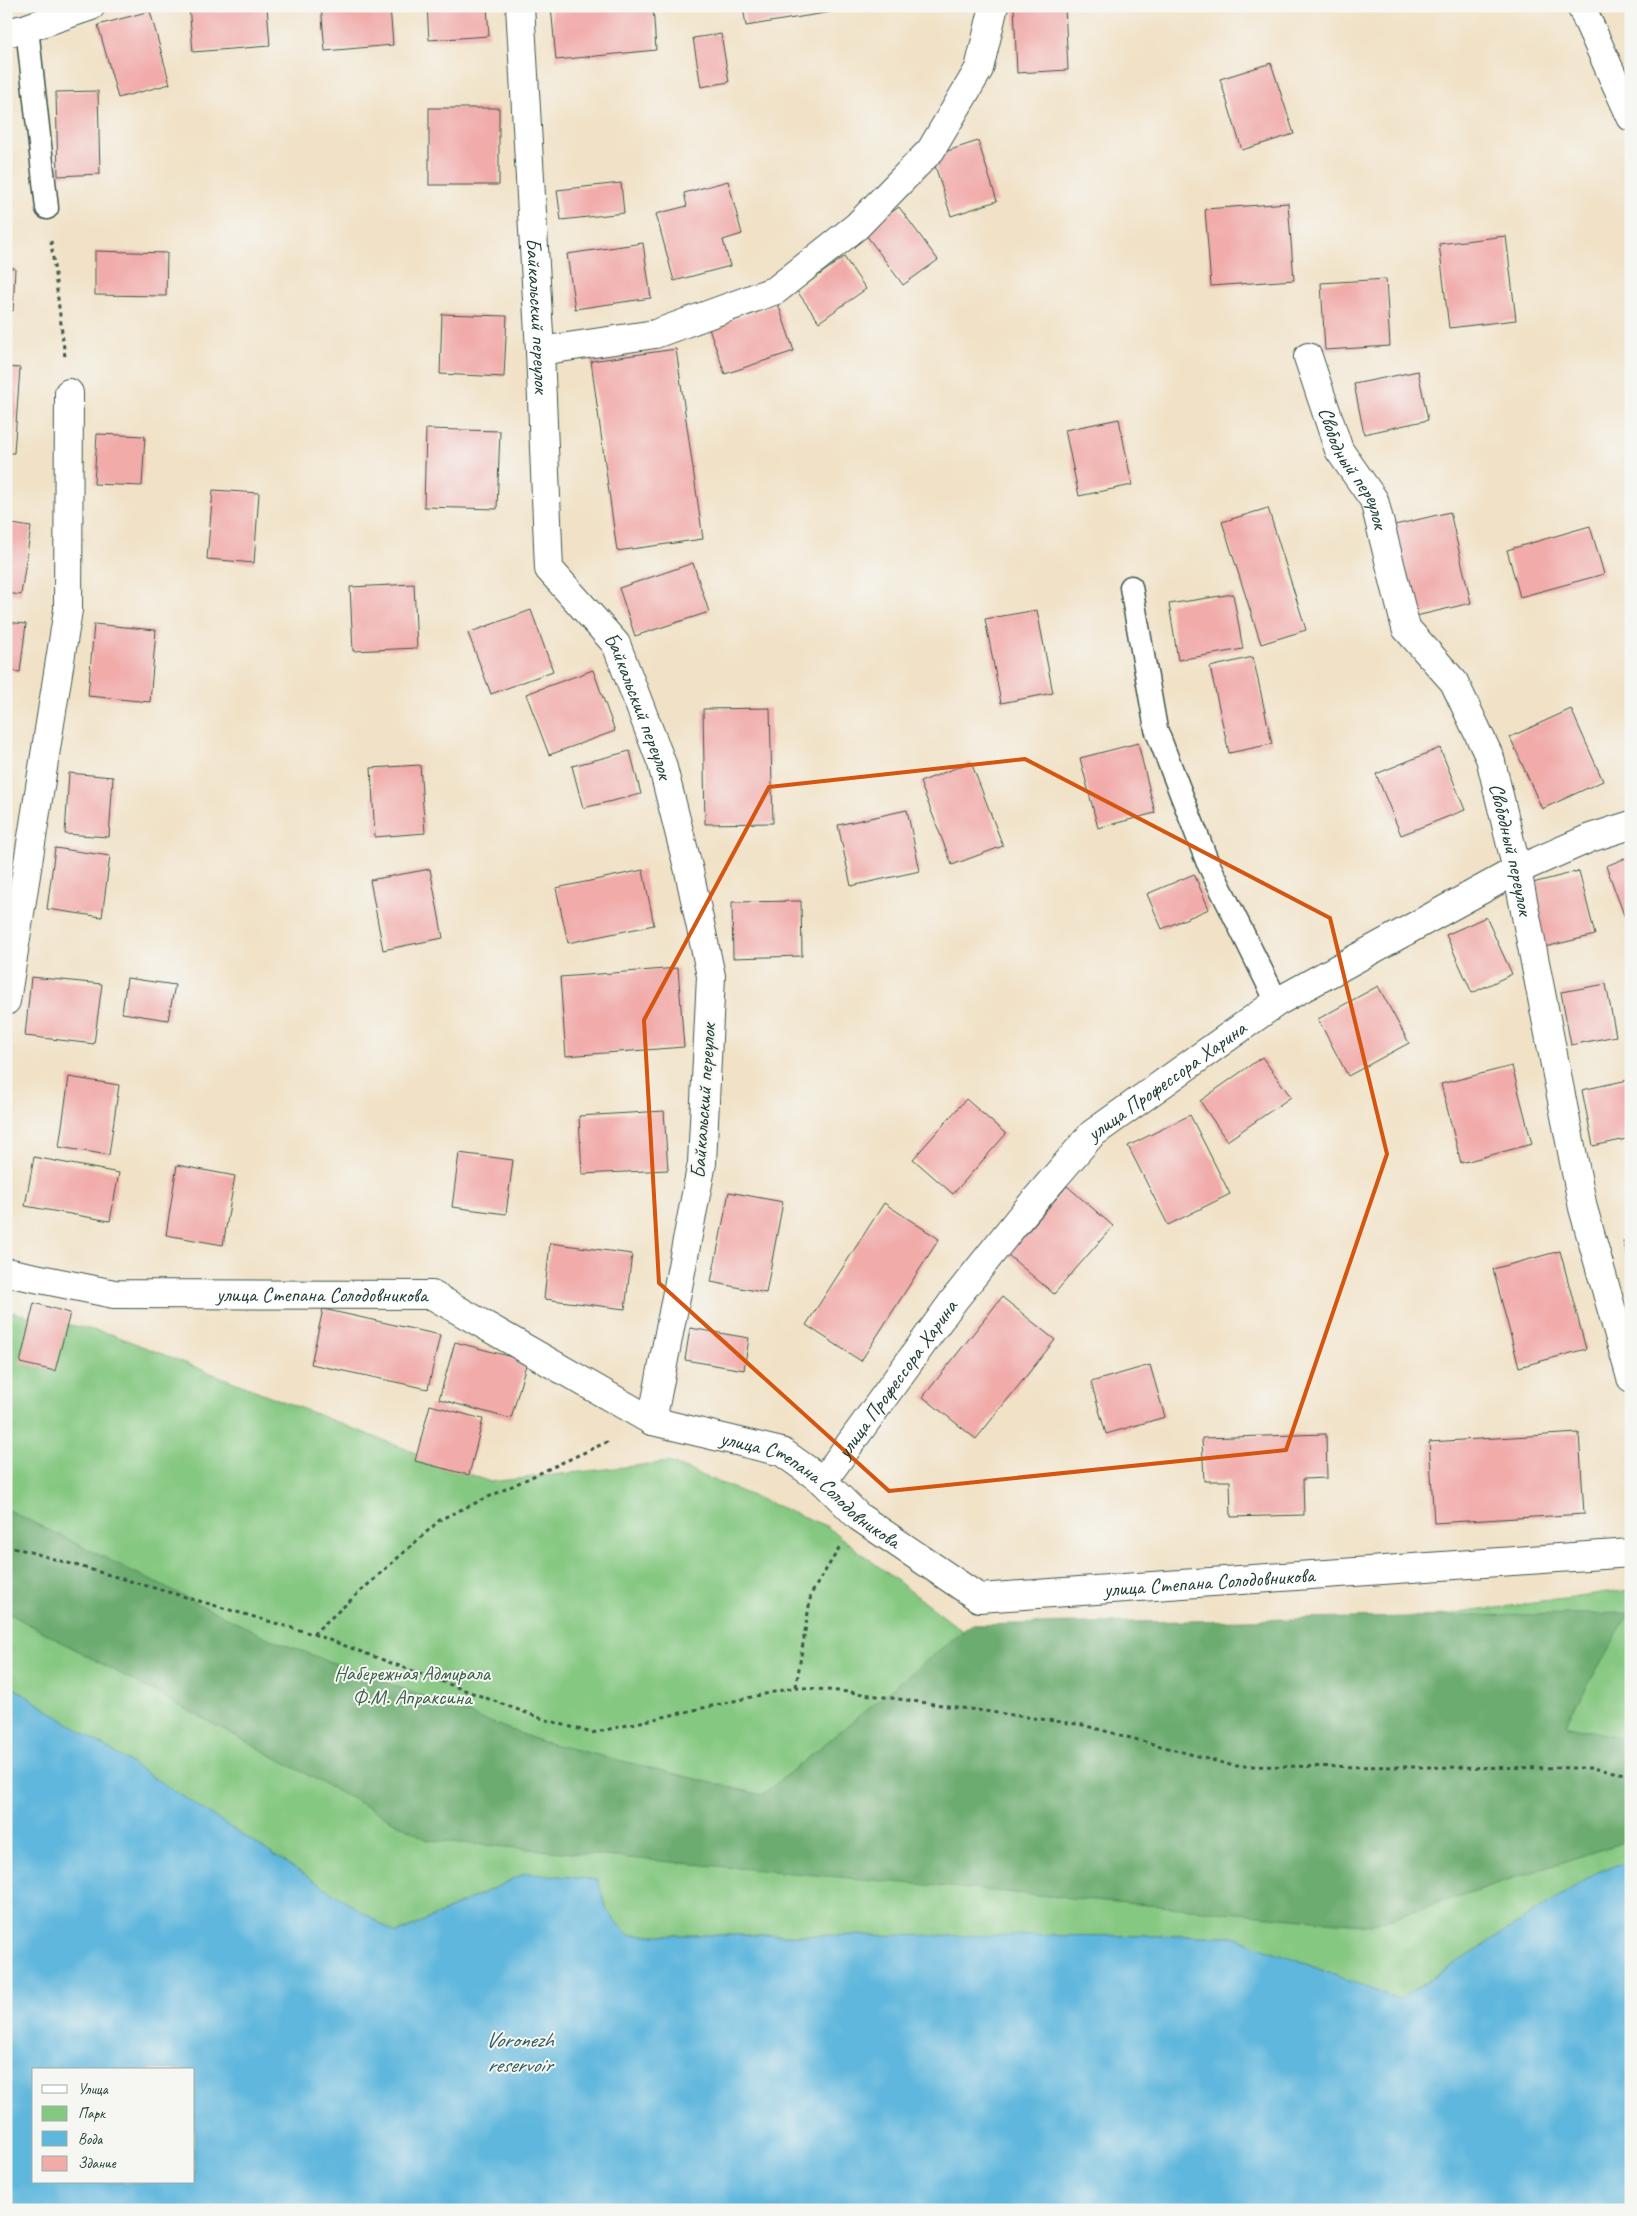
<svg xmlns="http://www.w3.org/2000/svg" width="1637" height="2216" viewBox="0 0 1637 2216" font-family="Caveat,sans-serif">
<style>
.green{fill:#85c881;stroke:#52825a}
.forest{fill:#6cac6f;stroke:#467452}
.water{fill:#60b7dd;stroke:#407a88;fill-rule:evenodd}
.building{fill:#f1acaa}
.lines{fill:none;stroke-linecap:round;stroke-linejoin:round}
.service-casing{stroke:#3e564a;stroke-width:25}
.minor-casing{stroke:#3e564a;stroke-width:30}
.trunk-casing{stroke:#3e564a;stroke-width:30}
.path{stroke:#3e564a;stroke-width:3;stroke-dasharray:4 4;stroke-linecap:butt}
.service{stroke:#fff;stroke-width:22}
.minor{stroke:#fff;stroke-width:28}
.trunk{stroke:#fff;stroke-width:28}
.marked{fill:none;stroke:#d45610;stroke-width:4;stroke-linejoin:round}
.labels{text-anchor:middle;stroke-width:4;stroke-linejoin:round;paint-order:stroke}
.street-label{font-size:21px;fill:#1f3d34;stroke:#f6f6f2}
.park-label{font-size:21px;fill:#386047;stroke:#f6f6f2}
.water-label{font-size:22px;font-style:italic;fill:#2f5c5e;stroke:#f6f6f2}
</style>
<rect width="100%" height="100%" fill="#f6f6f2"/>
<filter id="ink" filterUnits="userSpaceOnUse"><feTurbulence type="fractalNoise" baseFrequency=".02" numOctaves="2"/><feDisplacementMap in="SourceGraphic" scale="10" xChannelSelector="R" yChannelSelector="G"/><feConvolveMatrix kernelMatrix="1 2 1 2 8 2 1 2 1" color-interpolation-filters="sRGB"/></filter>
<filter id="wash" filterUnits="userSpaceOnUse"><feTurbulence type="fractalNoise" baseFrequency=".0096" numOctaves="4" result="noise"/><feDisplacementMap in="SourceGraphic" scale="20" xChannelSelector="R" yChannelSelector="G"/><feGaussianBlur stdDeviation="1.12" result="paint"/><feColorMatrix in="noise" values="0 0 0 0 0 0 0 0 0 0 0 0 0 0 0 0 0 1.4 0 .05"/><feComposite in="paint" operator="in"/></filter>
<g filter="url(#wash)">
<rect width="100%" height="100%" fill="#f1e2c7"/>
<polygon class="green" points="6,1311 111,1334 490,1482 669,1462 826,1526 1016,1672 1631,1590 1631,1863 1600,1870 1399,2000 1233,1936 628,1935 607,1910 598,1880 526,1873 396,1934 6,1683"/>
<polygon class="forest" points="6,1509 270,1639 540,1741 762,1795 970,1625 1629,1613 1565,1725 1631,1740 1631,1840 1370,1925 428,1840 6,1612"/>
<path class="water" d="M6,1683L397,1934L526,1873L598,1880L607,1910L628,1935L1233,1936L1399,2000L1600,1870L1631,1863V2210H6ZM34,2070H194V2182H34Z"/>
<g id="blocks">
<g class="building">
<polygon points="189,6 267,6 270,46 193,52"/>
<polygon points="321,6 390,6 393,45 325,51"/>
<polygon points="427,6 487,6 489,36 429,40"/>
<polygon points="551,6 653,6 656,50 556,60"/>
<polygon points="743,6 842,6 843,10 746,26"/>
<polygon points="1014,6 1065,6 1068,70 1017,73"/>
<polygon points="150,11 170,84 118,98 98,25"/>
<polygon points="721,34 729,82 701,87 693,38"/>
<polygon points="1271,63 1294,134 1242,150 1220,79"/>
<polygon points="98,91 100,174 58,176 56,92"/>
<rect x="429" y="108" width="70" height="77"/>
<polygon points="978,141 997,201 951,216 932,156"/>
<polygon points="728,181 742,234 723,240 730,266 674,281 656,214 687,206 684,193"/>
<polygon points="621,183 624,213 561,220 557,190"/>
<polygon points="1288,203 1294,280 1211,286 1205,209"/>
<polygon points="899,207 938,260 903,285 864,232"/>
<polygon points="1506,236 1516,320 1449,328 1439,244"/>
<polygon points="643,243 651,298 575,309 567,254"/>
<polygon points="95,251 167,253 166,296 95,295"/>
<polygon points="844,257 866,289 819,322 797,291"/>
<polygon points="6,268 15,268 13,311 6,311"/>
<polygon points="1386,279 1390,346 1325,350 1321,283"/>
<polygon points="778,304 794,351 725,374 709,328"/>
<polygon points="442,314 507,316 504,377 440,374"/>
<polygon points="676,349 703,539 617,551 591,361"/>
<polygon points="6,367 20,368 14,453 6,453"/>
<polygon points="1418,371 1428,420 1364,434 1354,384"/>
<polygon points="1119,419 1132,485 1079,496 1065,430"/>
<polygon points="426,429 500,431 497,509 424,507"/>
<polygon points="97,434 145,436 142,486 94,484"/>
<polygon points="213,490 259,493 254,563 207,559"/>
<polygon points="1268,508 1306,630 1261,644 1222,522"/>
<polygon points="1450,512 1471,603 1416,616 1395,525"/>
<polygon points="6,523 31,527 21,595 6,593"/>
<polygon points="1590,526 1604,574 1520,597 1507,550"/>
<polygon points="693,563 709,612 635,636 619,588"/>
<polygon points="414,584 417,648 353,651 350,587"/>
<polygon points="1233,594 1243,649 1178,660 1169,604"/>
<polygon points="531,610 553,671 491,694 468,633"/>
<polygon points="1037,610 1053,693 1001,703 985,619"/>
<polygon points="6,622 26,624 20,672 6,670"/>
<polygon points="94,624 156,630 150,702 88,696"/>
<polygon points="1253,657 1272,744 1229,753 1210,667"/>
<polygon points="593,670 615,731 549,755 526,694"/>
<polygon points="770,708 773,823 705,824 703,709"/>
<polygon points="1571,709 1603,781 1542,809 1510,737"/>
<polygon points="1138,743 1155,813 1098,828 1080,758"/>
<polygon points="1440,748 1465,810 1401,835 1376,774"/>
<polygon points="630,751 641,794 583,808 572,766"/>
<polygon points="971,762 1003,846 952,865 920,782"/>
<polygon points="420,765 425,833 375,837 371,768"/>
<polygon points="69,773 113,777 109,837 65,834"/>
<polygon points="907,810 920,871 851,886 838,825"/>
<polygon points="55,848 110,856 102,917 47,909"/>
<polygon points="1631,856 1631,921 1627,923 1606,866"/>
<polygon points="430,869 443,938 383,950 370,880"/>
<polygon points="643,870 654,925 568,943 556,888"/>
<polygon points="1579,871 1595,935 1545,947 1529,884"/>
<polygon points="1194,874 1209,909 1162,929 1147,894"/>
<polygon points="801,901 802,956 733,958 732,902"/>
<polygon points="1486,917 1512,974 1472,993 1446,935"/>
<polygon points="678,968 684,1047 566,1056 560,977"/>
<polygon points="31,977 102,984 94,1044 25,1036"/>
<polygon points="127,978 175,985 168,1020 122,1013"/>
<polygon points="1606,984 1616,1036 1571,1045 1561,992"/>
<polygon points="1378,986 1409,1043 1348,1076 1318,1019"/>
<polygon points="1262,1057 1291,1097 1227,1141 1200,1101"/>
<polygon points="1512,1066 1532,1144 1461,1163 1441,1084"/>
<polygon points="69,1077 119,1085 109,1155 59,1147"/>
<polygon points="1628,1080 1631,1095 1631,1138 1593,1146 1582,1090"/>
<polygon points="966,1099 1006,1134 953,1194 913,1159"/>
<polygon points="664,1111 668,1170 582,1174 579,1116"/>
<polygon points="1190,1115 1230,1194 1168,1225 1128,1146"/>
<polygon points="459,1153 513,1160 506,1214 452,1207"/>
<polygon points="34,1157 119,1173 110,1221 25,1206"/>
<polygon points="177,1165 235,1176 223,1245 166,1235"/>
<polygon points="1067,1186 1113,1226 1054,1294 1008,1255"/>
<polygon points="729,1192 783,1202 766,1293 711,1282"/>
<polygon points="884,1203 939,1239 861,1361 806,1325"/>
<polygon points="1631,1239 1631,1265 1630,1265 1623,1241"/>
<polygon points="550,1243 632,1254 625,1309 544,1299"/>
<polygon points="1560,1251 1586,1349 1519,1367 1493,1269"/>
<polygon points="1002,1297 1055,1340 976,1439 923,1397"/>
<polygon points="34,1303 70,1313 55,1371 20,1363"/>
<polygon points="323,1309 440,1335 428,1389 311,1364"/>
<polygon points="690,1328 749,1338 744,1370 685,1360"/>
<polygon points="455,1342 527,1361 511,1419 439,1399"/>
<polygon points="1150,1365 1165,1417 1106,1434 1091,1382"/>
<polygon points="430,1405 483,1419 469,1475 415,1461"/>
<polygon points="1579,1433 1584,1514 1434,1523 1429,1442"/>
<polygon points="1326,1434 1327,1478 1303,1479 1304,1515 1231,1517 1230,1481 1204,1481 1202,1438"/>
</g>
</g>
</g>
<g filter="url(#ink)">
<use href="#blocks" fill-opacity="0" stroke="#3e564a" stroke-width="1"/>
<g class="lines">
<g class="service-casing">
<g id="service">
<polyline points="27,28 47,208"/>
<polyline points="1131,587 1156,729 1207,861 1277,1002"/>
</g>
</g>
<g class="minor-casing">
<g id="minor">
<path id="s1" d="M520,6L540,351L549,569L616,644L662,764L689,871L711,976L702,1163L652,1421"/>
<polyline points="6,33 27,28 91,6"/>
<polyline points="540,351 655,334 776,290 857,226 931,150 979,69 994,6"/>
<path id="s2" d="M1308,357L1339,450L1374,500L1406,628L1454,682L1490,758L1517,870L1583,1208L1631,1378"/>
<polyline points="6,1001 68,610 69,393"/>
<path id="s3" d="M6,1272L114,1294L432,1295L652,1421L782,1452L823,1481L859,1517L979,1598L1631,1553"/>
<path id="s4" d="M823,1481L954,1300L1018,1220L1092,1134L1277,1002L1517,870L1590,838L1631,825"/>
</g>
</g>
<g class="trunk-casing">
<polyline id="trunk" points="1581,6 1631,117"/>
</g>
<g class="path">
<polyline points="51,241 65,357"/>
<polyline points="6,1545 313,1634 543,1719 592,1733 796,1687 849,1692 1083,1725 1234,1766 1590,1768 1631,1775"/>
<polyline points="313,1634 441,1519 611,1440"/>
<polyline points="796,1687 811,1594 840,1547"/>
</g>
<use href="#service" class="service"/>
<use href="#minor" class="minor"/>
<use href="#trunk" class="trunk"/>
</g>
</g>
<path class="marked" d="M1025,759L1330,918L1387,1154L1286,1450L889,1491L659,1283L644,1020L769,787Z"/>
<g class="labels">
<g class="street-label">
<text dy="7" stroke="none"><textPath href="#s1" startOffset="310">Байкальский переулок</textPath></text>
<text dy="7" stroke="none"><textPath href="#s2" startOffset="121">Свободный переулок</textPath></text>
<text dy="7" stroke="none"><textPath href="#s1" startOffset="730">Байкальский переулок</textPath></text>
<text dy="7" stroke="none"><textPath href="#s2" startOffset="541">Свободный переулок</textPath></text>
<text dy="7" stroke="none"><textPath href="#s4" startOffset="531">улица Профессора Харина</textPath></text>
<text transform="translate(703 1101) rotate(-86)" y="7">Байкальский переулок</text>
<text dy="7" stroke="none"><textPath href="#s3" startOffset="318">улица Степана Солодовникова</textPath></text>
<text dy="7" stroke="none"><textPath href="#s4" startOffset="126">улица Профессора Харина</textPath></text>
<text dy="7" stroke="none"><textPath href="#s3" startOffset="858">улица Степана Солодовникова</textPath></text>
<text dy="7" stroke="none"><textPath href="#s3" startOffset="1292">улица Степана Солодовникова</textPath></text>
</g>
<g class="park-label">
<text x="412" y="1680">Набережная Адмирала<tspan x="412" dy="24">Ф.М. Апраксина</tspan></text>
</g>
<g class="water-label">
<text x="519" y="2047">Voronezh<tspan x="519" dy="25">reservoir</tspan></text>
</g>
</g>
<rect width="1637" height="2216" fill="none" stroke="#f6f6f2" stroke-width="25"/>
<rect x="32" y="2068" width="162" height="115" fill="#f6f6f2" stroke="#a0aca6"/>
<rect x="42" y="2085" width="25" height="8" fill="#ffffff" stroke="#a0aca6"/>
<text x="78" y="2094" font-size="15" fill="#1f3d34">Улица</text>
<rect x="42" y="2106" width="25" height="15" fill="#85c881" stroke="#a0aca6"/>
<text x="78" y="2118" font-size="15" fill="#1f3d34">Парк</text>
<rect x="42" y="2131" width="25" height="15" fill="#60b7dd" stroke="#a0aca6"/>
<text x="78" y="2144" font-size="15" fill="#1f3d34">Вода</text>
<rect x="42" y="2156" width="25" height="15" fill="#f1acaa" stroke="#a0aca6"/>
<text x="78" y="2168" font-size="15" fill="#1f3d34">Здание</text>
</svg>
